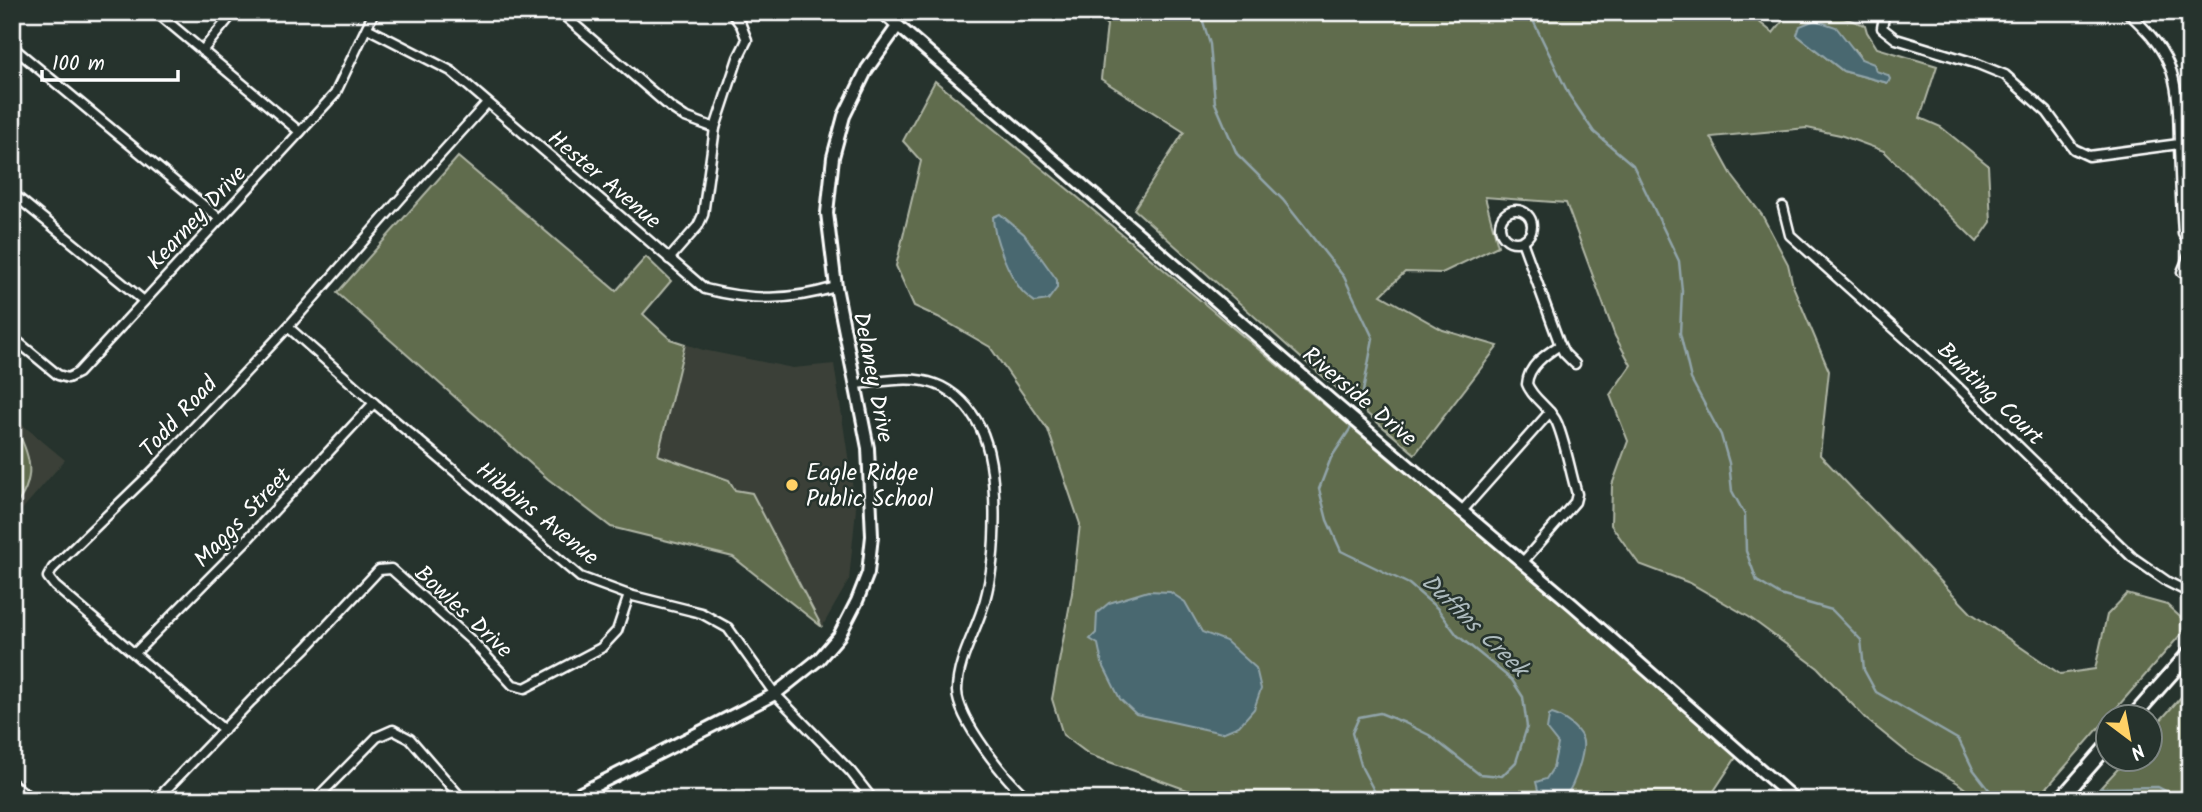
<svg xmlns="http://www.w3.org/2000/svg" width="2202" height="812" viewBox="0 0 2202 812" font-family="Kalam,sans-serif">
<style>
.built{fill:#3a4138}
.green{fill:#606c4e;stroke:#b0b6a6;stroke-width:2;fill-rule:evenodd}
.water{fill:#48686f;stroke:#91a4a9;stroke-width:2}
.lines{fill:none;stroke-linecap:round;stroke-linejoin:round}
.stream{stroke:#91a4a9;stroke-width:2.5}
.minor-casing{stroke:#fff;stroke-width:13}
.tertiary-casing{stroke:#fff;stroke-width:16}
.secondary-casing{stroke:#fff;stroke-width:18}
.minor{stroke:#26332d;stroke-width:8}
.tertiary{stroke:#26332d;stroke-width:10}
.secondary{stroke:#26332d;stroke-width:12}
.poi-dot{fill:#ffd166;stroke:#26332d;stroke-width:2.5}
.labels{text-anchor:middle;stroke-width:5;stroke-linejoin:round;paint-order:stroke}
.street-label{font-size:23px;fill:#fff;stroke:#26332d}
.poi-label{font-size:23px;fill:#fff;stroke:#26332d;text-anchor:start}
.water-label{font-size:24px;font-style:italic;fill:#adbbbe;stroke:#26332d}
</style>
<rect width="100%" height="100%" fill="#26332d"/>
<filter id="ink" filterUnits="userSpaceOnUse"><feTurbulence type="fractalNoise" baseFrequency=".0143" numOctaves="2"/><feDisplacementMap in="SourceGraphic" scale="14" xChannelSelector="R" yChannelSelector="G"/><feConvolveMatrix kernelMatrix="1 2 1 2 8 2 1 2 1" color-interpolation-filters="sRGB"/></filter>
<g filter="url(#ink)">
<g class="built">
<polygon points="685,344 703,350 793,368 834,364 856,509 849,580 822,627 752,493 735,490 729,480 658,455"/>
<polygon points="12,416 65,460 12,521"/>
</g>
<g class="green">
<path d="M1093,12H1747L1773,33L1790,12H1826L1865,25L1867,32L1877,48L1937,66L1920,118L1941,127L1988,165L1991,222L1977,242L1884,151L1840,135L1807,128L1711,137L1733,177L1762,215L1788,264L1793,286L1829,371L1820,455L1971,613L2060,674L2095,669L2107,615L2127,594L2167,605L2189,625L2036,800H1979L1958,783L1909,754L1866,719L1818,668L1749,617L1690,583L1639,564L1611,525L1612,485L1628,441L1610,395L1631,365L1615,336L1566,203L1485,197L1498,246L1442,273L1405,272L1381,295L1443,330L1498,346L1415,454L1301,358L1134,209L1184,132L1101,79L1107,25ZM1797,35L1855,49L1861,59L1888,83L1843,71Z"/>
<polygon points="935,81 1075,195 1739,753 1708,800 1215,800 1090,755 1063,735 1052,699 1072,593 1080,524 1048,430 990,347 938,317 914,306 896,266 921,161 903,141"/>
<polygon points="458,157 616,291 646,257 671,281 643,314 670,339 685,344 658,455 729,480 735,490 752,493 822,627 733,557 611,527 548,479 337,293"/>
<path d="M12,421C31,454 39,479 12,510V477L15,469Z"/>
<polygon points="2190,687 2190,800 2089,800 2126,760 2150,760 2150,732"/>
</g>
<g class="water">
<polygon points="1815,20 1836,27 1861,59 1874,64 1876,71 1888,75 1890,79 1888,83 1843,71 1797,35 1800,26"/>
<path d="M1000,214L1024,234L1057,280V288L1048,300L1035,302C1031,299 1025,295 1022,291C1009,275 993,237 993,217Z"/>
<polygon points="1148,591 1170,592 1185,602 1202,632 1226,641 1256,668 1261,689 1254,709 1239,726 1222,733 1136,714 1120,699 1102,663 1098,644 1090,639 1096,633 1097,613 1109,603"/>
<path d="M1552,714C1563,717 1577,727 1582,738C1587,749 1574,786 1566,795L1539,794L1536,782L1546,779L1553,768L1558,744L1547,730L1549,716Z"/>
</g>
<g class="lines">
<g class="stream">
<polyline points="1200,12 1210,44 1215,103 1237,154 1283,200 1344,277 1373,338 1362,397 1356,416"/>
<polyline points="1529,12 1569,95 1594,132 1633,165 1679,261 1682,291 1680,333 1691,379 1721,435 1729,463 1732,491 1745,515 1746,551 1757,581 1780,595 1832,610 1861,640 1864,670 1876,692 1959,740 1973,769 1997,800"/>
<polyline points="1354,423 1331,458 1319,489 1327,520 1341,551 1409,584 1437,608 1457,635 1512,680 1523,697 1527,727 1516,762 1502,776 1479,774 1429,735 1405,723 1380,713 1359,717 1352,733 1362,768 1379,800"/>
<polyline points="2090,800 2101,788 2158,787 2183,800"/>
</g>
<g class="minor-casing">
<g id="minor">
<polyline points="156,12 300,132"/>
<polyline points="560,12 670,107 685,117 715,128"/>
<polyline points="1885,12 1882,28 1896,39 1978,64 2005,75 2047,112 2074,149 2089,156 2179,144"/>
<path d="M2127,12C2178,57 2178,83 2179,146C2180,175 2181,204 2183,233L2190,242"/>
<path d="M367,28L451,71L705,289C752,301 789,301 836,287"/>
<polyline points="12,50 15,49 220,219"/>
<polyline points="202,51 234,12"/>
<polyline points="12,193 144,301"/>
<polyline points="1783,207 1790,235 1935,365 2132,557 2168,582 2190,593"/>
<circle cx="1516" cy="226" r="16"/>
<polyline points="669,259 698,226 703,215 715,128 738,58 747,40 741,25 731,12"/>
<polyline points="2182,272 2190,253"/>
<polyline points="288,327 374,403 580,577 629,595 701,613 728,628 775,694 851,772 873,800"/>
<polyline points="12,337 58,375 68,378 78,373 335,94 374,12"/>
<polyline points="1560,345 1564,353 1575,364"/>
<path d="M856,384C882,382 911,375 935,384C955,391 971,409 980,427C1000,467 997,557 985,600C977,630 957,660 957,691C958,720 1007,782 1030,800"/>
<polyline points="1461,512 1550,412"/>
<path d="M1522,563L1575,502L1577,494C1570,471 1566,445 1557,423C1550,407 1533,400 1527,384C1528,366 1546,354 1560,345L1522,241"/>
<polyline points="135,653 244,543 374,403"/>
<polyline points="224,730 55,586 48,577 53,568 154,470 288,327 401,198 487,103"/>
<polyline points="156,800 251,701 306,648 379,570 391,569 473,642 513,685 525,688 601,648 617,631 629,595"/>
<polyline points="315,800 377,737 393,730 410,739 463,800"/>
<polyline points="1779,800 1785,791"/>
</g>
</g>
<g class="tertiary-casing">
<g id="tertiary">
<polyline points="882,12 1340,408 1572,604 1795,800"/>
<polyline points="12,785 30,800"/>
<polyline points="567,800 775,694 819,659 839,636 857,601 868,573 872,536 868,448 836,287 827,213 833,157 844,116 867,69 897,27"/>
</g>
</g>
<g class="secondary-casing">
<g id="secondary">
<polyline points="2132,718 2190,652"/>
<polyline points="2060,800 2108,745"/>
</g>
</g>
<use href="#minor" class="minor"/>
<use href="#tertiary" class="tertiary"/>
<use href="#secondary" class="secondary"/>
</g>
</g>
<circle class="poi-dot" cx="792" cy="485" r="7"/>
<g class="labels">
<g class="street-label">
<text transform="translate(605 179) rotate(40)" y="8">Hester Avenue</text>
<text transform="translate(196 217) rotate(-47)" y="8">Kearney Drive</text>
<text transform="translate(874 377) rotate(79)" y="8">Delaney Drive</text>
<text transform="translate(1991 393) rotate(44)" y="8">Bunting Court</text>
<text transform="translate(1360 396) rotate(40)" y="8">Riverside Drive</text>
<text transform="translate(178 416) rotate(-47)" y="8">Todd Road</text>
<text transform="translate(538 513) rotate(39)" y="8">Hibbins Avenue</text>
<text transform="translate(242 517) rotate(-46)" y="8">Maggs Street</text>
<text transform="translate(464 611) rotate(43)" y="8">Bowles Drive</text>
</g>
<g class="poi-label">
<text x="806" y="480">Eagle Ridge<tspan x="806" dy="26">Public School</tspan></text>
</g>
<g class="water-label">
<text transform="translate(1475 625) rotate(44)" y="8">Duffins Creek</text>
</g>
</g>
<rect width="2202" height="812" fill="none" stroke="#26332d" stroke-width="42"/>
<rect x="21" y="21" width="2160" height="770" fill="none" stroke="#fff" stroke-width="2.5" filter="url(#ink)"/>
<g transform="translate(2129 738) rotate(148)"><circle r="33" fill="#26332d" stroke="#7d8581" stroke-width="2"/>
<path d="M0-5L12 26L0 18L-12 26Z" fill="#ffd166"/>
<text y="-10" font-size="19" font-weight="bold" text-anchor="middle" fill="#ffffff">N</text>
</g>
<path d="M42 70v10h136v-10" fill="none" stroke="#ffffff" stroke-width="3.5"/>
<text x="52" y="70" font-size="21" fill="#ffffff" stroke="#26332d" stroke-width="5" paint-order="stroke">100 m</text>
</svg>
